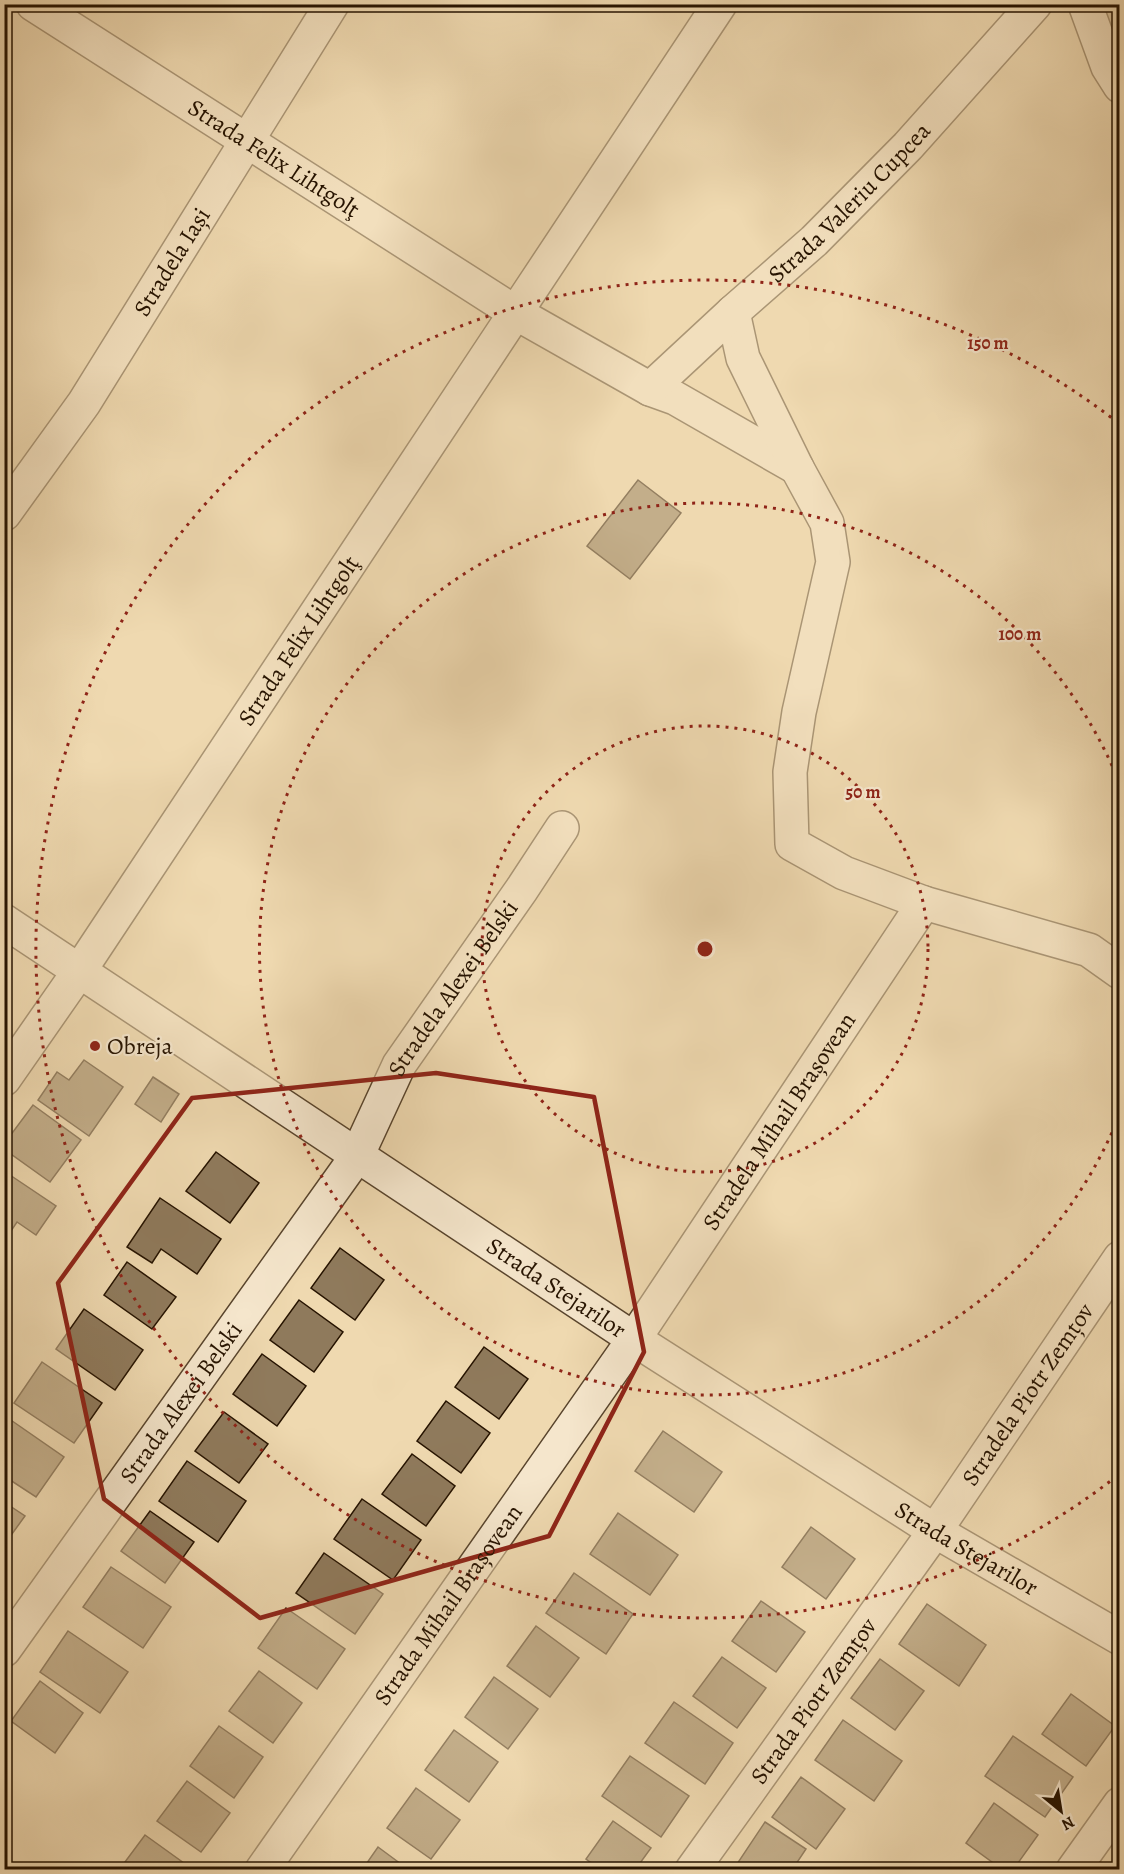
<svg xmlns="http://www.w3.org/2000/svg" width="1124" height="1874" viewBox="0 0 1124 1874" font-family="Alegreya,serif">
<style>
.green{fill:#cdb792;stroke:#7a6549;stroke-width:1.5}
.building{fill:#8f7a5c;stroke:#261300;stroke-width:1.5}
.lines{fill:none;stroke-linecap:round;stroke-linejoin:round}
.minor-casing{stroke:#58442c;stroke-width:36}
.minor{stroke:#f5e6cc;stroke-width:33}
.marked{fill:none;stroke:#8f2418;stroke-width:4.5;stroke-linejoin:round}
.ring{fill:none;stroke:#8f2418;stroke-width:3;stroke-dasharray:3 6}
.poi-dot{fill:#8f2418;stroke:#f5e6cc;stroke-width:2}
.labels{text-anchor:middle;stroke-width:4.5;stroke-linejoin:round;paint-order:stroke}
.street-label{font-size:24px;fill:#261300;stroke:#f5e6cc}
.poi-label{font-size:24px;fill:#261300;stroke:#f5e6cc;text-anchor:start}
.centre{fill:#8f2418;stroke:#f5e6cc;stroke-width:3}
.ring-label{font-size:18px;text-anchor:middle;font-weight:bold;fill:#8f2418;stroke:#f5e6cc;stroke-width:4.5;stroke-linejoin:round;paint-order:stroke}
</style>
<rect width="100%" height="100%" fill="#efd9b0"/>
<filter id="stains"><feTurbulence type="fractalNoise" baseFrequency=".00333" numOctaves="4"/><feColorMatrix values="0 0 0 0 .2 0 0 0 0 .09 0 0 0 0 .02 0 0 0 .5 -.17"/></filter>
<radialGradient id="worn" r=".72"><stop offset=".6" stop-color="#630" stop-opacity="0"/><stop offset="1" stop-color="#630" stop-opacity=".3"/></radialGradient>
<polygon class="green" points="1103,5 1119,5 1119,54 1111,35"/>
<g class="building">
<polygon points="638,480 681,513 630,579 587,546"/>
<polygon points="84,1060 123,1087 89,1136 38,1100 57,1072 69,1080"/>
<polygon points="153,1077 179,1094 161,1122 135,1104"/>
<polygon points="33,1105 81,1140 50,1182 4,1149 4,1144"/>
<polygon points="216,1152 259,1183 230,1223 186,1191"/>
<polygon points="4,1171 56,1206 36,1235 17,1222 11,1231 4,1226"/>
<polygon points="160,1198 221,1239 197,1274 161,1249 152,1263 127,1247"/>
<polygon points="340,1248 384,1280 355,1320 311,1288"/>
<polygon points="127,1262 176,1297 152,1329 104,1295"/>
<polygon points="299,1300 343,1332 314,1372 270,1340"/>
<polygon points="84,1309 143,1350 115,1390 56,1349"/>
<polygon points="484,1347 528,1379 499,1419 455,1387"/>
<polygon points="262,1354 306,1386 277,1426 233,1394"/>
<polygon points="42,1362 102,1403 74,1443 14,1403"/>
<polygon points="446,1401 490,1433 461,1473 417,1441"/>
<polygon points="224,1412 268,1444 239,1483 195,1451"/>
<polygon points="5,1416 64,1457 36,1497 4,1476"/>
<polygon points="663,1431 722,1472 694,1512 635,1471"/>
<polygon points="412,1454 455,1486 426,1526 382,1494"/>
<polygon points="187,1461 246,1501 218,1542 159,1501"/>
<polygon points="362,1499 421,1540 393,1580 334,1539"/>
<polygon points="4,1502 25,1516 4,1545"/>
<polygon points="150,1511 194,1542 165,1583 121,1551"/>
<polygon points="618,1513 678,1555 650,1595 590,1554"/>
<polygon points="811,1527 855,1559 826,1599 782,1567"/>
<polygon points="324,1553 383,1594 355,1634 296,1593"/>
<polygon points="111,1567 171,1607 143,1648 83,1607"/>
<polygon points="574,1573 633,1614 606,1654 546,1613"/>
<polygon points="761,1601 805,1632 776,1672 732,1641"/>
<polygon points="927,1604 986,1645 959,1686 899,1644"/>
<polygon points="286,1608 345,1649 317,1689 258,1648"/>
<polygon points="536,1626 579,1658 550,1697 507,1666"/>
<polygon points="68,1631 128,1672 100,1713 40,1672"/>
<polygon points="722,1657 766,1688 737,1728 693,1696"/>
<polygon points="880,1659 924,1691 895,1730 851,1698"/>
<polygon points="259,1671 302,1703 273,1743 229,1711"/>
<polygon points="494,1677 538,1709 508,1749 465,1717"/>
<polygon points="40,1681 83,1713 55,1753 11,1721"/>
<polygon points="1071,1694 1115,1726 1086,1766 1042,1734"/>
<polygon points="674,1702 733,1743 705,1784 645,1743"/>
<polygon points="843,1720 902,1761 874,1801 815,1760"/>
<polygon points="219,1726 263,1757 234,1798 190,1766"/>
<polygon points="454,1730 498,1762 469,1802 425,1770"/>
<polygon points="1013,1736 1073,1777 1045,1817 985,1776"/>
<polygon points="630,1756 689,1796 661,1837 602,1796"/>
<polygon points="801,1777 845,1809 816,1849 772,1817"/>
<polygon points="187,1781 230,1813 201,1852 157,1821"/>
<polygon points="416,1788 460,1820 431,1859 387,1828"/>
<polygon points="994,1803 1038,1835 1013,1870 1003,1870 966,1843"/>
<polygon points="613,1821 651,1848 635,1870 601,1870 586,1859"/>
<polygon points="765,1822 806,1849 792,1870 733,1870"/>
<polygon points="145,1835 188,1866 186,1870 119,1870"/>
<polygon points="378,1847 409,1870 362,1870"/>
</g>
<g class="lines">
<g class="minor-casing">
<g id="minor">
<path id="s1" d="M33,4L516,313L650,389L675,398L797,468"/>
<polyline points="1085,4 1108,67 1120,86"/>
<polyline points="733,312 743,358 797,468 827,523 833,562 799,712 790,772 792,844 844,873 924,903 1089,950 1120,972"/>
<path id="s2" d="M650,389L733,312L814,241L908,146L1035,4"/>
<path id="s3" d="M4,514L84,403L332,4"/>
<path id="s4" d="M4,921L634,1339L935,1531L1120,1638"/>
<path id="s5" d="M4,1079L80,970L720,4"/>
<path id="s6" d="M4,1650L357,1156L399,1065L522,889L562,828"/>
<path id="s7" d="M262,1870L634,1339L924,903"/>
<path id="s8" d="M692,1870L935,1531L1120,1258"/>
<polyline points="1073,1870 1120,1804"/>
</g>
</g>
<use href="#minor" class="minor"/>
</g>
<path d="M0 0H1124V1874H0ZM436,1073L594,1097L644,1352L549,1536L260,1618L104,1499L58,1283L192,1098Z" fill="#efd9b0" fill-opacity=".55" fill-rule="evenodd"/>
<path class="marked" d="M436,1073L594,1097L644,1352L549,1536L260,1618L104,1499L58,1283L192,1098Z"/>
<g class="ring">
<circle cx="705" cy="949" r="223"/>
<path d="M1119 1116A446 446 0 1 1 1119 782"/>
<path d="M1117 1476A669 669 0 1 1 1117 422"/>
</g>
<circle class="poi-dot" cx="95" cy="1046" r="6"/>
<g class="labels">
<g class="street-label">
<text dy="8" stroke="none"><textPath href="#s1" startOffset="286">Strada Felix Lihtgolţ</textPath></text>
<text dy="8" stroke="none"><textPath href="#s2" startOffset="273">Strada Valeriu Cupcea</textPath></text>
<text dy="8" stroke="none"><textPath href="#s3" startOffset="303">Stradela Iași</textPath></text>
<text dy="8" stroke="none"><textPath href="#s5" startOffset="528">Strada Felix Lihtgolţ</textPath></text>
<text dy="8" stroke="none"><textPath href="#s6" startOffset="801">Stradela Alexei Belski</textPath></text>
<text dy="8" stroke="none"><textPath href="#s7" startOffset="910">Stradela Mihail Brașovean</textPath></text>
<text dy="8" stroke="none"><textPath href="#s4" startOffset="663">Strada Stejarilor</textPath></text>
<text dy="8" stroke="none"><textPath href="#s8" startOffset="582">Stradela Piotr Zemțov</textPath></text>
<text dy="8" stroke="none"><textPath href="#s6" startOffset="304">Strada Alexei Belski</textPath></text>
<text dy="8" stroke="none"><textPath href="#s4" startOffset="1149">Strada Stejarilor</textPath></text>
<text dy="8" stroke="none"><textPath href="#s7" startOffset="324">Strada Mihail Brașovean</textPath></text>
<text dy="8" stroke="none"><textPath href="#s8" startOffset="208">Strada Piotr Zemțov</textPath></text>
</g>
<g class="poi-label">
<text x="107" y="1054">Obreja</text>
</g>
</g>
<circle cx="705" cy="949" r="9" class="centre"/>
<g class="ring-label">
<text x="988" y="349">150 m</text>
<text x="1020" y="640">100 m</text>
<text x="863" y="798">50 m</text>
</g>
<rect width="1124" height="1874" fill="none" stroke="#efd9b0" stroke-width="24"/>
<rect x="6" y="6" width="1112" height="1862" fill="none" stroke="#261300" stroke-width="3"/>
<rect x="12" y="12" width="1100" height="1850" fill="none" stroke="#261300" stroke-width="1.5"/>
<g transform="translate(1061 1811) rotate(150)" stroke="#f5e6cc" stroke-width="4.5" paint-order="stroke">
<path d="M0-4.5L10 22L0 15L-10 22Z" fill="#261300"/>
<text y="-9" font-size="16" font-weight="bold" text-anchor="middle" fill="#261300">N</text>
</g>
<rect width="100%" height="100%" filter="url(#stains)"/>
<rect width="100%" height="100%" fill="url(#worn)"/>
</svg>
